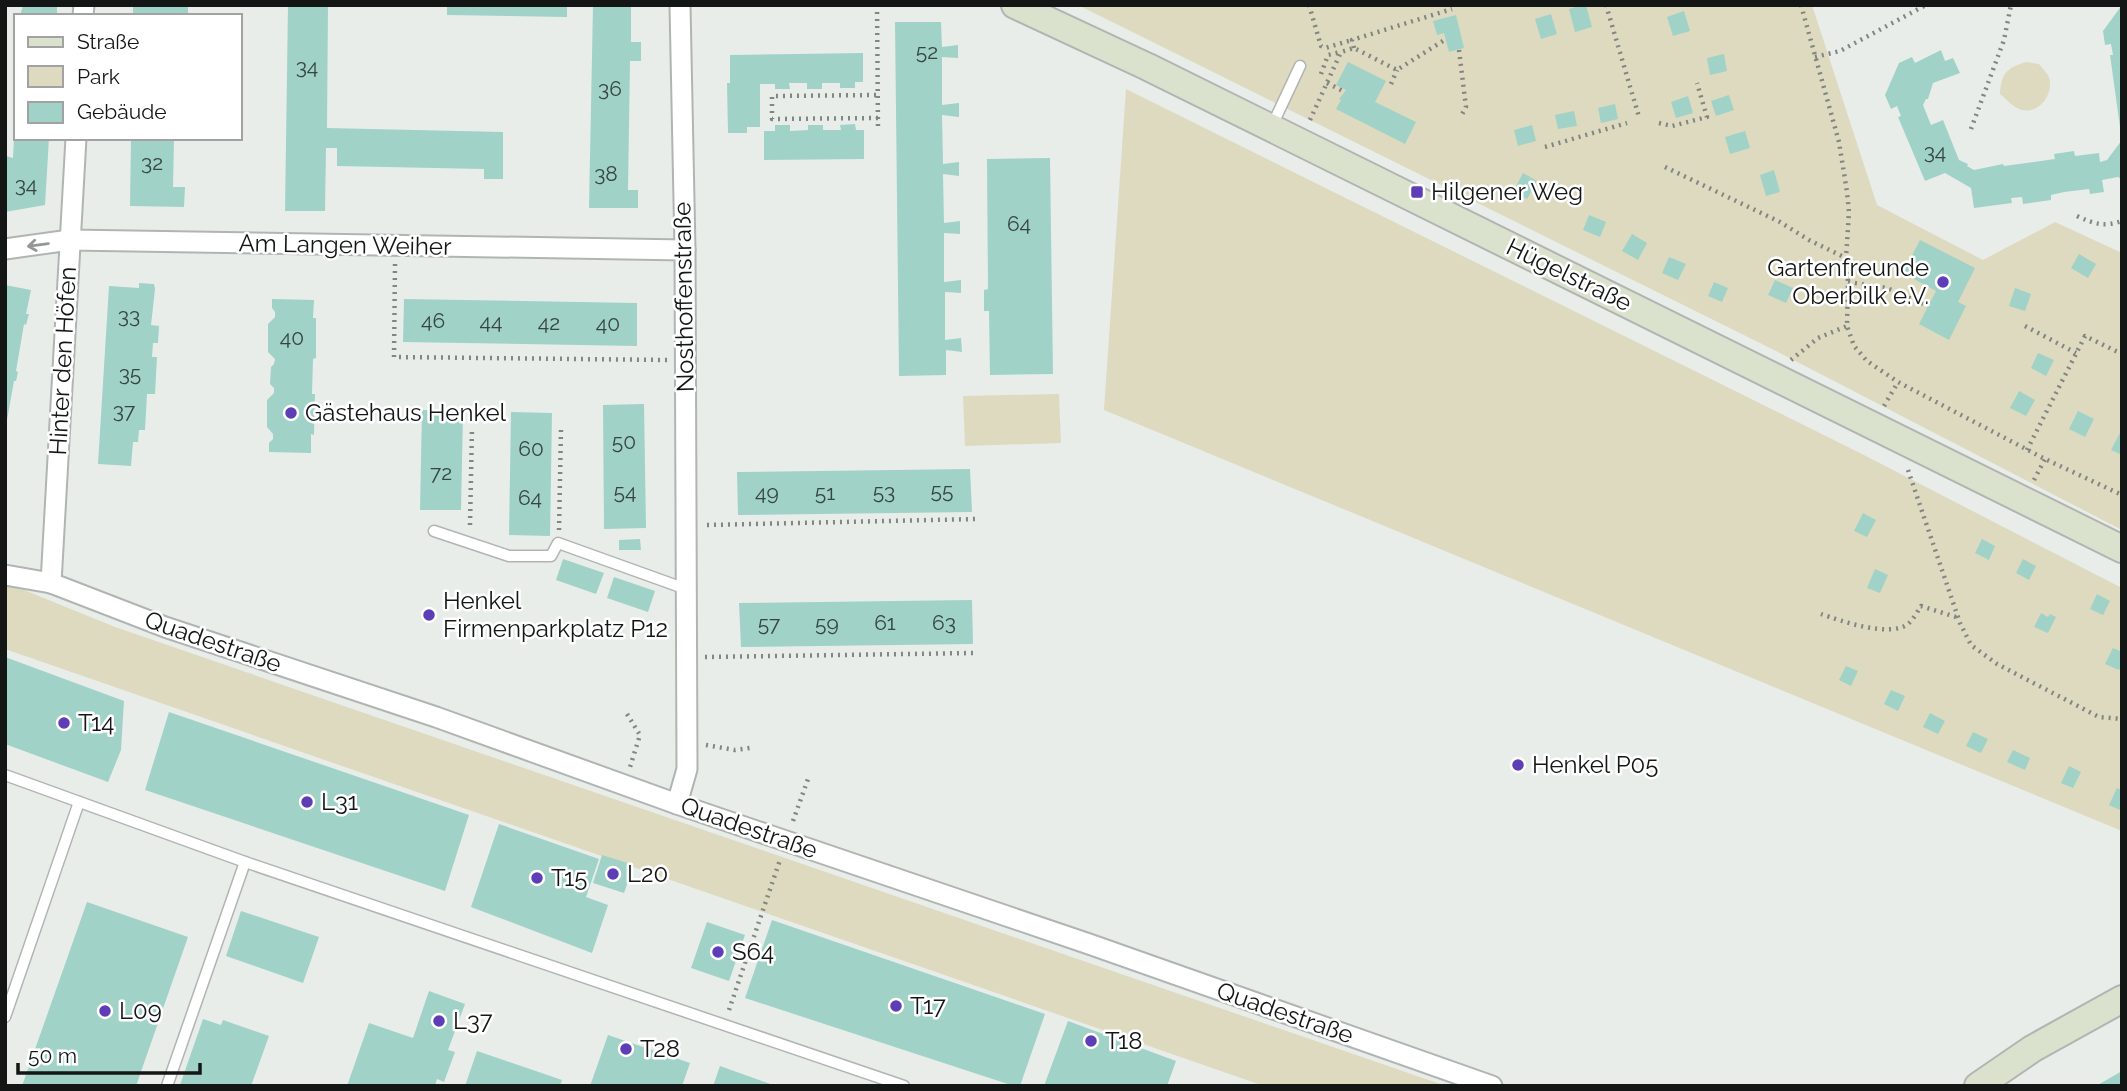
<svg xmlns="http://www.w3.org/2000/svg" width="2127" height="1091" viewBox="0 0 2127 1091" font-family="Raleway,sans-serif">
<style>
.green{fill:#dedabf}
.building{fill:#a0d2c8}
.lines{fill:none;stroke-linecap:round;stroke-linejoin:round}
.lane-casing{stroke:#b1b5b2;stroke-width:13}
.street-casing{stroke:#b1b5b2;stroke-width:23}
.secondary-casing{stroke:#b1b5b2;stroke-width:30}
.path{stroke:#828683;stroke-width:4.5;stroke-dasharray:2 5;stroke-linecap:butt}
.lane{stroke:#fff;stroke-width:10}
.street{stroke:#fff;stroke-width:19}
.secondary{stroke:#dae2ce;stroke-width:26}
.oneway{stroke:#959696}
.poi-dot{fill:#5d3eb6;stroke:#fff;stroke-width:2.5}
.labels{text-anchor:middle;stroke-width:5;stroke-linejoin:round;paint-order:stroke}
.number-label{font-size:21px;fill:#374542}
.poi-label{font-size:24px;fill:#141615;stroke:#fff;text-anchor:start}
.street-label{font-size:24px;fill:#141615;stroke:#fff}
</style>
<rect width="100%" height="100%" fill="#e8edea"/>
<g class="green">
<polygon points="1078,5 1812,5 1877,205 1983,260 2055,222 2122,253 2122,530 1774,350"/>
<path d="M2026,62L2039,64C2042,68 2047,73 2049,77C2054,93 2040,114 2022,110C2014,108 2007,100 2000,94C2001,73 2007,68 2026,62Z"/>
<polygon points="1126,89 1858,452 2122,588 2122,831 1104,410"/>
<polygon points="1059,394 1061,443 965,446 963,396"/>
<polygon points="5,585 24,590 115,627 1446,1086 1264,1086 5,649"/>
</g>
<g class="building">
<polygon points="23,5 57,5 57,16 20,16"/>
<rect x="133" y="5" width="55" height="11"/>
<polygon points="288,5 328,5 327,128 503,132 503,179 484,179 484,169 337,166 337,148 326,148 325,211 285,211"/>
<polygon points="447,5 567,5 567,17 447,15"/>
<polygon points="593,5 631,5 631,42 641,42 641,61 630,61 628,190 638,190 638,208 589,208"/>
<polygon points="1582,5 1586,5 1592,27 1575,32 1569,9"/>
<polygon points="2122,5 2122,127 2120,127 2110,55 2113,55 2111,44 2105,45 2103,31"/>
<polygon points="1684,11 1690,31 1673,36 1667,17"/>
<polygon points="1551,14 1557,34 1541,39 1535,19"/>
<polygon points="1456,15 1464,48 1449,52 1444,33 1437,35 1433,21"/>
<polygon points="895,22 941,22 942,47 958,45 958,58 942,57 942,105 959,103 959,117 942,115 943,164 959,162 959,176 943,174 944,223 960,221 960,234 944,233 944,282 961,280 961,293 945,292 945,340 961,338 962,352 946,350 946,375 899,376"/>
<polygon points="1941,50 1945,61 1953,58 1960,73 1933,83 1928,99 1926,99 1923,105 1931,125 1943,120 1959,160 1968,164 1967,166 1974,170 2003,164 2004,166 2055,159 2054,154 2074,151 2075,156 2099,153 2100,162 2107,160 2122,140 2122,180 2118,177 2102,180 2104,192 2090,194 2089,189 2064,192 2051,195 2051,200 2023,204 2022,197 2011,198 2012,203 1974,208 1971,188 1945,173 1925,181 1898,117 1901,116 1897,106 1891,109 1885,95 1899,63 1912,57 1915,63"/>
<polygon points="863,53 863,82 855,82 855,88 840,88 840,83 822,83 822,89 807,89 807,83 789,83 790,89 775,89 775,84 760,84 760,127 747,127 747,133 728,133 727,83 730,83 730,55"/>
<polygon points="1724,54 1727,71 1710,75 1707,58"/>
<polygon points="1348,62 1386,81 1375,102 1416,122 1405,144 1336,109 1341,100 1339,99 1346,90 1336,85"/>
<polygon points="1729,95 1734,110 1716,116 1711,101"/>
<polygon points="1688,96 1693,113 1676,118 1671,102"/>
<polygon points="1615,104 1618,119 1601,123 1598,108"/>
<polygon points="1574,111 1577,126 1558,129 1555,115"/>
<polygon points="855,124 856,130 864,130 864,159 764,160 764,131 775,131 775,125 790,125 790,131 808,130 808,125 823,125 823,130 841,130 840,125"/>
<polygon points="1532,125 1536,141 1518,146 1514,130"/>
<polygon points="1745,131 1750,148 1730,154 1725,137"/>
<polygon points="14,138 49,138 45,205 5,212 6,156 13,158"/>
<polygon points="131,138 174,138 173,187 185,187 184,207 130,206"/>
<polygon points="1050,158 1053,374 990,375 989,311 984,311 984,290 988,289 987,159"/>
<polygon points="1774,170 1780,192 1766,196 1760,175"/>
<polygon points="1523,173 1537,181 1527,199 1513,192"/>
<polygon points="1589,215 1606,222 1600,237 1583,230"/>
<polygon points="1632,234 1647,243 1638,260 1622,251"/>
<polygon points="1920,240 1975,268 1958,302 1966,306 1949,340 1919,324 1936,291 1903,273"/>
<polygon points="2079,254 2096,264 2088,278 2071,268"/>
<polygon points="1669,257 1686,264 1678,280 1662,273"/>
<polygon points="1775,280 1793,288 1786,303 1768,295"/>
<polygon points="1714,282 1728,288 1722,302 1708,296"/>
<polygon points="139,283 154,284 155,289 151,325 159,326 158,343 153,343 152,357 157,357 155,394 147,394 145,430 139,430 138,442 133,442 131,466 98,464 109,286 139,288"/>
<polygon points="5,285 31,290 26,314 29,314 26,325 24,324 16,371 18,372 16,381 14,381 7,420"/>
<polygon points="2015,288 2031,294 2025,311 2009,306"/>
<polygon points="272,299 314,300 313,318 316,318 316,358 313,359 312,394 315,394 314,435 311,434 311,453 269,452 269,443 273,439 273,434 267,427 267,400 274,393 274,388 270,384 271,367 274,364 275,359 268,352 268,324 275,317 275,312 272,308"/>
<polygon points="404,299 637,303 637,346 403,342"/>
<polygon points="2038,353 2054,360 2046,376 2031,368"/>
<polygon points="2019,391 2035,400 2026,416 2010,408"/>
<polygon points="644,404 646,528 604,529 603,405"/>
<polygon points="422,410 463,411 461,510 420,510"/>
<polygon points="2078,411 2094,419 2085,437 2069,429"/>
<polygon points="511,412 552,413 550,536 509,535"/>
<polygon points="2122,429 2122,455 2111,450"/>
<polygon points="970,469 972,512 738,515 737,472"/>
<polygon points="1863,513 1876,520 1867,537 1854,531"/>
<polygon points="640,539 641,550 619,550 619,540"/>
<polygon points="1982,539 1995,546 1989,560 1975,553"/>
<polygon points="563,559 604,573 596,594 556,580"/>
<polygon points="2023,559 2036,566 2029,580 2016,573"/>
<polygon points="1875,569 1888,575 1880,593 1867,588"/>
<polygon points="614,577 655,591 648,612 607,598"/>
<polygon points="2097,594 2110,601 2103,615 2090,609"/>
<polygon points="972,600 973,644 741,647 739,603"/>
<polygon points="2041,613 2048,617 2050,614 2056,617 2048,633 2034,627"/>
<polygon points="2113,648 2122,652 2122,665 2119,670 2105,664"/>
<polygon points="5,657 124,701 121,750 108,782 5,744"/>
<polygon points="1846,666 1858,671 1851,686 1839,680"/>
<polygon points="1891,690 1905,696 1898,711 1884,704"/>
<polygon points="169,712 469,815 445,891 145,790"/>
<polygon points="1930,713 1945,721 1938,734 1923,727"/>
<polygon points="1973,732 1988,739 1981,753 1966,746"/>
<polygon points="2013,750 2030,758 2025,770 2007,762"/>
<polygon points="2069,766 2081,772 2073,788 2061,783"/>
<polygon points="2117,788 2122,790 2120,810 2109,805"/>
<polygon points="499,824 599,859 586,897 608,905 592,953 471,907"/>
<polygon points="602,855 634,865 624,893 593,883"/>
<polygon points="87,902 188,937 136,1086 22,1086"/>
<polygon points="241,911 319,937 303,983 226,956"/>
<polygon points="772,920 1045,1014 1020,1086 1014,1086 745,998"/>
<polygon points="707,922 745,935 729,981 691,968"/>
<polygon points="429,991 465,1004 448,1050 455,1052 444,1082 437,1079 435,1086 347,1086 369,1023 413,1038"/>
<polygon points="203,1019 221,1025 223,1020 269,1036 251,1086 180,1085"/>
<polygon points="1068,1021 1176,1061 1167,1086 1044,1086"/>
<polygon points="608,1035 690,1063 682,1086 590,1086"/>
<polygon points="477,1051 562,1080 560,1086 465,1086"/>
<polygon points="720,1066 773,1085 773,1086 713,1086"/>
<polygon points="2122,1071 2122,1086 2096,1086"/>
</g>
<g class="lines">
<g class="lane-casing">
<g id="lane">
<polyline points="1271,128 1300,66"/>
<polyline points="434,531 509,556 551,556 558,543 686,589"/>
<polyline points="5,775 245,862 904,1086"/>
<polyline points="5,1017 79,802"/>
<polyline points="167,1086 245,862"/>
</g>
</g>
<g class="street-casing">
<g id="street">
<polyline points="83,16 84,5"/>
<polyline points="5,249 70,240 685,250"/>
<polyline points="5,575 51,583 165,627 436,717 677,804 1089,944 1492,1086"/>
<polyline points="51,583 76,138"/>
<polyline points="677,804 687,769 685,250 680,5"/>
</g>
</g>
<g class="secondary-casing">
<g id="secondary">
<polyline points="1015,5 1148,67 2122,549"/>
<polyline points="1978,1086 2032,1049 2122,999"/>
</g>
</g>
<g class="path">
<polyline points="877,5 878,130"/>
<polyline points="1309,5 1321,46 1325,48 1352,40"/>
<polyline points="1606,5 1639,117"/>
<polyline points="1801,5 1839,142 1847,192 1849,212 1846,258 1848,282 1847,326 1854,346 1867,361 1898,382 2045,459 2122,495"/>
<polyline points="1354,48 1352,40 1452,9"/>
<polyline points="1459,50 1466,107 1460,118"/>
<polyline points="1815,57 1840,51 1926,5"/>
<polyline points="1321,74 1328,55 1341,52"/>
<polyline points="1327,83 1345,92"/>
<polyline points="1391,84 1397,70"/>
<polyline points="878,118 772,119 772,96 878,95"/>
<polyline points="1310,120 1341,52 1354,48 1397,70 1446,39"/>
<polyline points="1659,123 1672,126 1707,117 1697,83"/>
<polyline points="1971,129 2004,40 2011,5"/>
<polyline points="1545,147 1627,123"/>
<polyline points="1665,167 1780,222 1809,240 1846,258"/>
<path d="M2077,216C2094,224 2104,227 2122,221"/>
<polyline points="395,264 394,357 667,360"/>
<polyline points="1848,282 1887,288 1928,306"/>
<polyline points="2025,326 2076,353"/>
<polyline points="1791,360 1818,338 1847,326"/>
<polyline points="1884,406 1898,382"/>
<polyline points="2027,450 2085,336 2122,354"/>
<polyline points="1908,470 1960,623 1971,645 1997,664 2099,717 2122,719"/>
<polyline points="2034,480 2045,459"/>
<polyline points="470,525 472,428"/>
<polyline points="707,525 976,519"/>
<polyline points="559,530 561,429"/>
<path d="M1821,614C1841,621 1889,638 1908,624C1913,620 1917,612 1921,606L1959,618"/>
<polyline points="705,657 974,653"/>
<polyline points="627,714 640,735 630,767"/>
<polyline points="706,745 735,750 750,748"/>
<polyline points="793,821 808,779"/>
<polyline points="729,1010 780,860"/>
</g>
<use href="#lane" class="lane"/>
<use href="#street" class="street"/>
<use href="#secondary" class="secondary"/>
</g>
<defs><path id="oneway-shaft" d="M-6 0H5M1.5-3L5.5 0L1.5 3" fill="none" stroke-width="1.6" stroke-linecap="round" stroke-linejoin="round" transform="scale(1.75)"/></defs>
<use class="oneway" href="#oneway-shaft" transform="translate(38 245) rotate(172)"/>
<g class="poi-dot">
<rect x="1410" y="185" width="14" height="14" rx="3.5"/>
<circle cx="1943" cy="282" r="7"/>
<circle cx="291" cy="413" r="7"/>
<circle cx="429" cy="615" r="7"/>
<circle cx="64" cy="723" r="7"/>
<circle cx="1518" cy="765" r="7"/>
<circle cx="307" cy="802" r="7"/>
<circle cx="613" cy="874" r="7"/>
<circle cx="537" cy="878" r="7"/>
<circle cx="718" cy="952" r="7"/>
<circle cx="896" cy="1006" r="7"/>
<circle cx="105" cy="1011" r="7"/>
<circle cx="439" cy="1021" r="7"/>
<circle cx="1091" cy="1041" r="7"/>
<circle cx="626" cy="1049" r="7"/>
</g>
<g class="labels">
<g class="number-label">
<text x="927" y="59">52</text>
<text x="307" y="74">34</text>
<text x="610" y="96">36</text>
<text x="1935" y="159">34</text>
<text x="152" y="170">32</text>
<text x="606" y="181">38</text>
<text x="26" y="192">34</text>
<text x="1019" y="231">64</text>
<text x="129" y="323">33</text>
<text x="433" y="328">46</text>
<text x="491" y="329">44</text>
<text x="549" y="330">42</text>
<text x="608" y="331">40</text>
<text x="292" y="345">40</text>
<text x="130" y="381">35</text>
<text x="124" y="418">37</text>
<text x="624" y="449">50</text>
<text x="531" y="456">60</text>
<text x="441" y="480">72</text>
<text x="942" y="498">55</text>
<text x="625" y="499">54</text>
<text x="884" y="499">53</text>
<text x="767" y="500">49</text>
<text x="825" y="500">51</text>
<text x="530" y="505">64</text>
<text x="885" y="630">61</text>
<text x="944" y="630">63</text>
<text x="769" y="631">57</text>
<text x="827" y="631">59</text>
</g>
<g class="poi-label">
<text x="1431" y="200">Hilgener Weg</text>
<text x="1929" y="276" text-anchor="end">Gartenfreunde<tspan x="1929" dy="28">Oberbilk e.V.</tspan></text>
<text x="305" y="421">Gästehaus Henkel</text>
<text x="443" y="609">Henkel<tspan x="443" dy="28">Firmenparkplatz P12</tspan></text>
<text x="78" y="731">T14</text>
<text x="1532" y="773">Henkel P05</text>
<text x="321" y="810">L31</text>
<text x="627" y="882">L20</text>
<text x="551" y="886">T15</text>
<text x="732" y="960">S64</text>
<text x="910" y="1014">T17</text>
<text x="119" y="1019">L09</text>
<text x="453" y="1029">L37</text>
<text x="1105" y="1049">T18</text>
<text x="640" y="1057">T28</text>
</g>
<g class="street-label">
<text transform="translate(345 245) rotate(1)" y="8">Am Langen Weiher</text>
<text transform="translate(1569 275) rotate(26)" y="8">Hügelstraße</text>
<text transform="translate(684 297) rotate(-91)" y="8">Nosthoffenstraße</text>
<text transform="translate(63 361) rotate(-87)" y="8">Hinter den Höfen</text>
<text transform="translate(213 642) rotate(19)" y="8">Quadestraße</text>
<text transform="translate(749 828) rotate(19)" y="8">Quadestraße</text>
<text transform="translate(1285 1013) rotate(19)" y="8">Quadestraße</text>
</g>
</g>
<rect width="2127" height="1091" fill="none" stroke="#141615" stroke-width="14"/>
<rect x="14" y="14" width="228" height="126" fill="#ffffff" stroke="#a1a2a1" stroke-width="2"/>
<rect x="28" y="37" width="35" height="10" fill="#dae2ce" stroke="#a1a2a1" stroke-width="2"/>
<text x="77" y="49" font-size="21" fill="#141615">Straße</text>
<rect x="28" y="66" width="35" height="21" fill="#dedabf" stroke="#a1a2a1" stroke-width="2"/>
<text x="77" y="84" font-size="21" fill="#141615">Park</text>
<rect x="28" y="102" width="35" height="21" fill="#a0d2c8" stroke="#a1a2a1" stroke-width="2"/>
<text x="77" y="119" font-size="21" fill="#141615">Gebäude</text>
<path d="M18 1063v10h182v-10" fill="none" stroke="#141615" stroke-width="3.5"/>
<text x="28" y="1063" font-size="21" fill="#141615" stroke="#ffffff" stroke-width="5" paint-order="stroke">50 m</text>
</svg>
